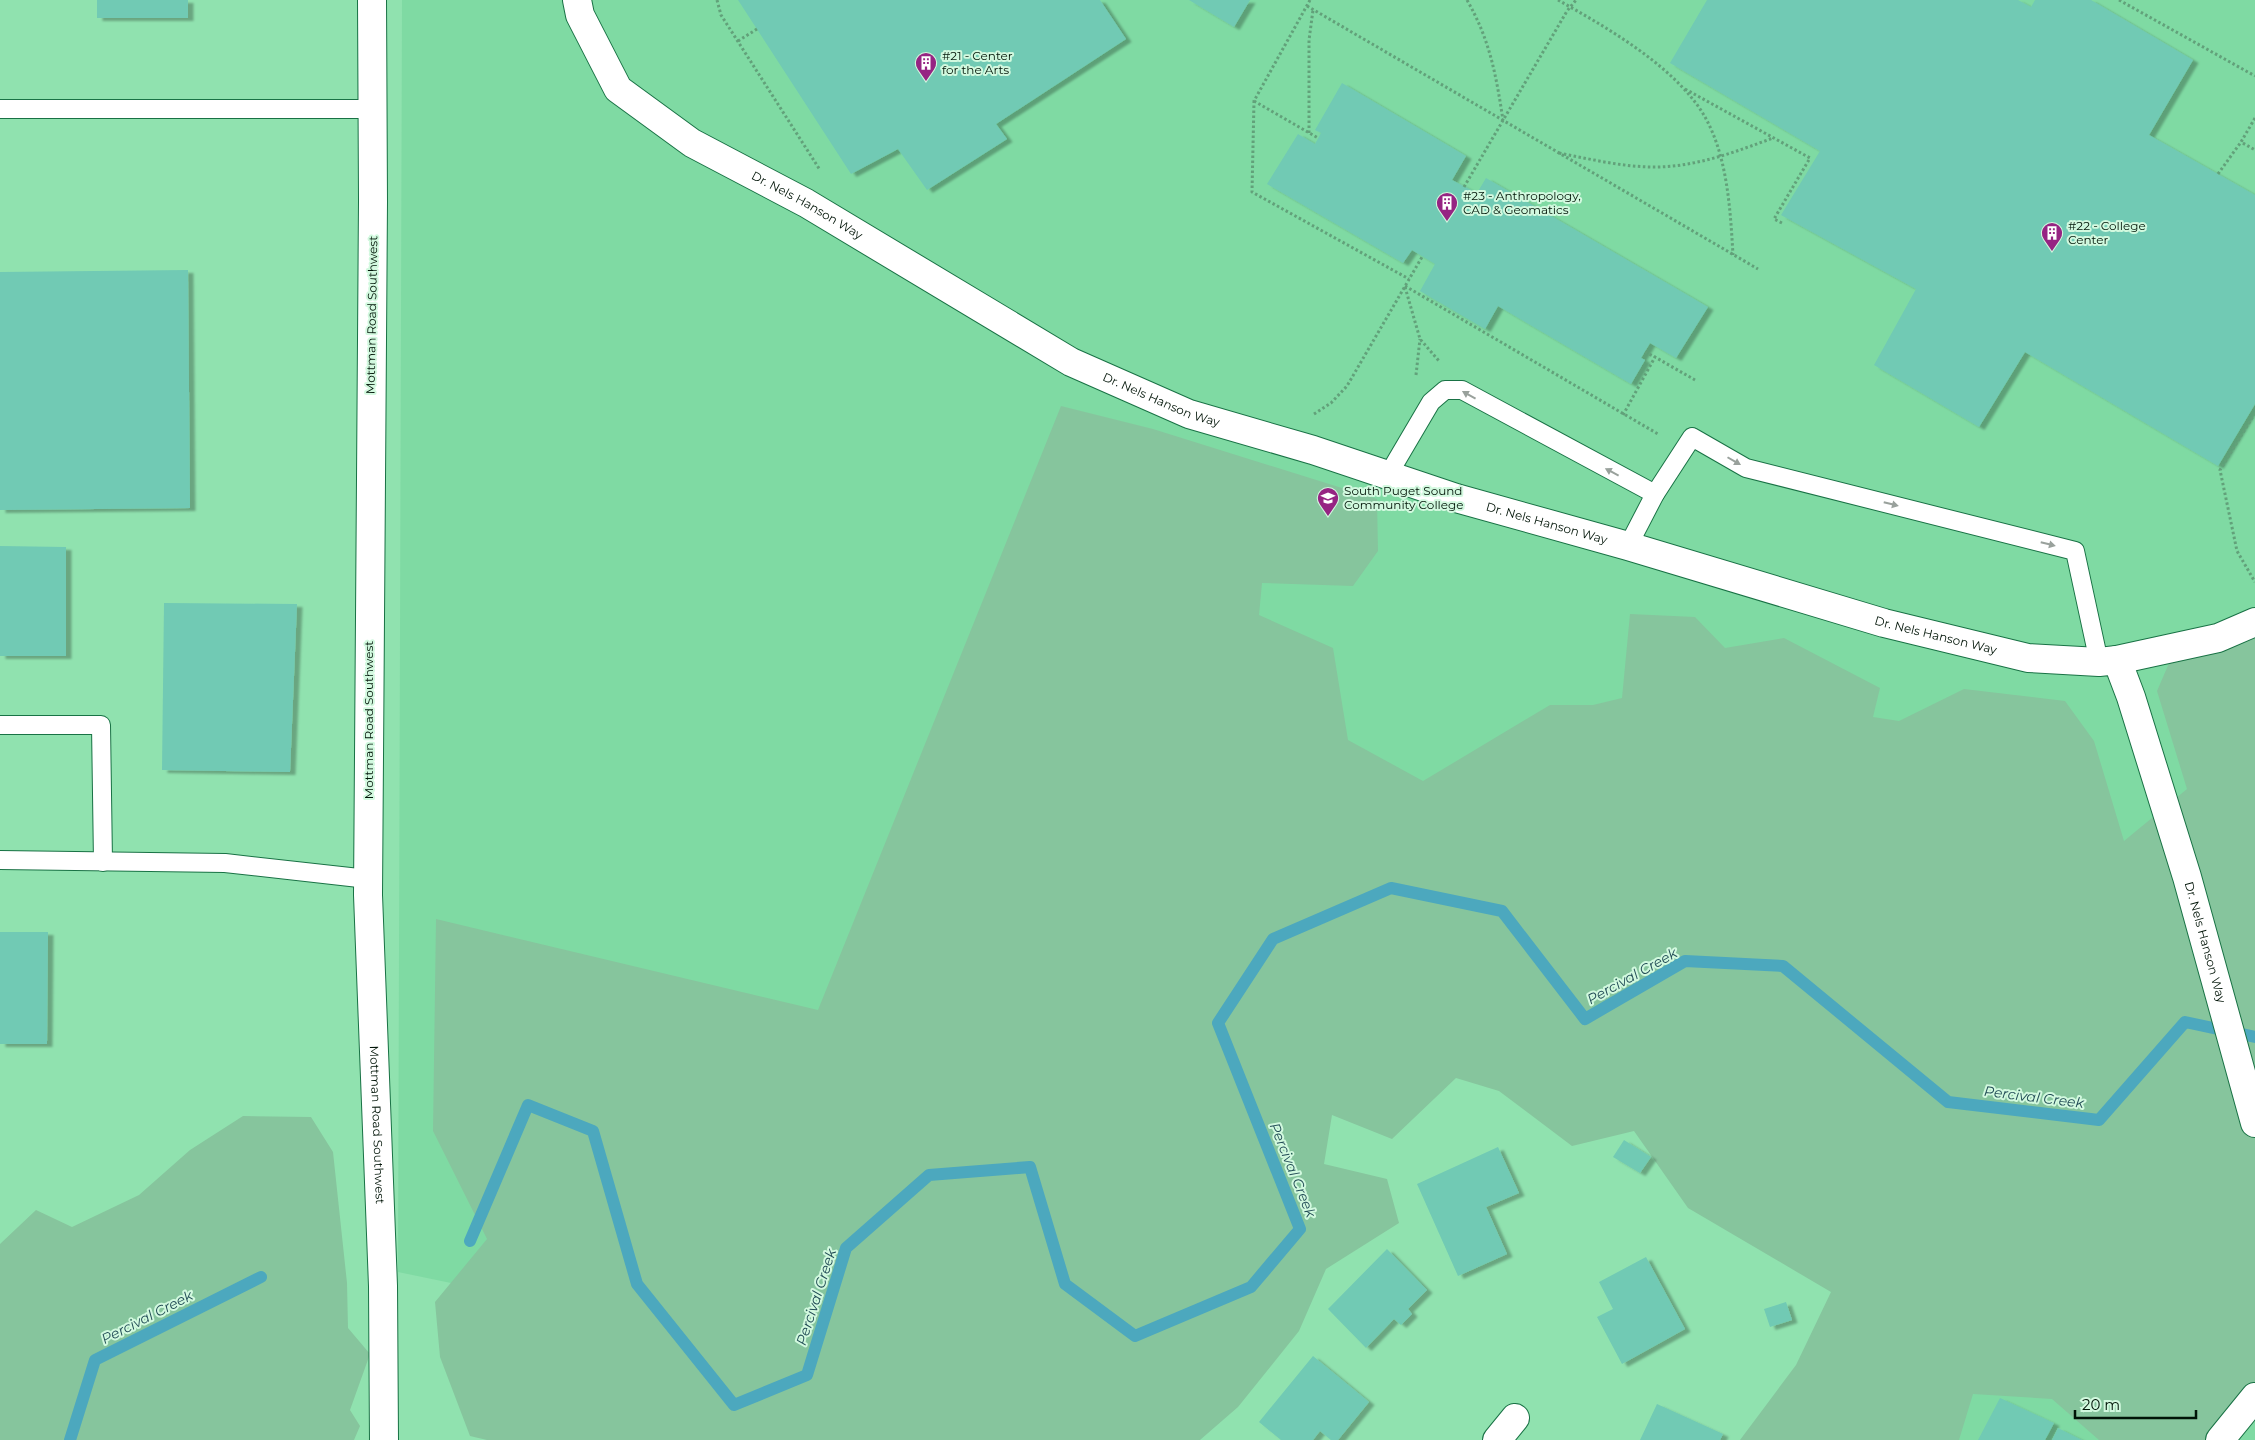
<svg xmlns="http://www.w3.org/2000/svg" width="2255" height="1440" viewBox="0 0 2255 1440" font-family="Montserrat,sans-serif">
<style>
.built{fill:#7fdaa3}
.green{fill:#86c59d}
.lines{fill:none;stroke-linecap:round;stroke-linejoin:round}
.stream{stroke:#4ca8be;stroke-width:12}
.building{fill:#71cab4;filter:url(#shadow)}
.service-casing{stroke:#197245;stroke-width:20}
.pedestrian-casing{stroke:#197245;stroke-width:30}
.minor-casing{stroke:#197245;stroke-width:30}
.tertiary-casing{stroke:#197245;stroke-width:30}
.path{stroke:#62a17a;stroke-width:3;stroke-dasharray:2.5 2.5;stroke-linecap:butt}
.service{stroke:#fff;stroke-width:18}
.pedestrian{stroke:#fff;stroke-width:28}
.minor{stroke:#fff;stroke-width:28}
.tertiary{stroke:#fff;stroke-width:28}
.oneway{fill:#99a19c}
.labels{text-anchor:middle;stroke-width:4;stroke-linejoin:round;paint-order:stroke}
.poi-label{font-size:12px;fill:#001407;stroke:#d2f9df;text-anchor:start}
.street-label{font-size:12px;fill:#001407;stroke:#d2f9df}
.water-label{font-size:14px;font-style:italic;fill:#224c56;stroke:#d2f9df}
</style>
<defs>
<filter id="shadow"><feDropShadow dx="5.5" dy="3" stdDeviation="1" flood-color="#0004"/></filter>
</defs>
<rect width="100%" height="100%" fill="#90e2af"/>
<polygon class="built" points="402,0 2255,0 2255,1440 1795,1440 1864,1298 1536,1033 1355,1054 922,1381 398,1272"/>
<g class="green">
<polygon points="1061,406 1153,429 1377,499 1378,551 1353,586 1262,583 1259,615 1333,648 1348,740 1423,781 1550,705 1593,705 1622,698 1630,614 1695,617 1725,648 1784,638 1880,688 1873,717 1899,721 1964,689 2065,701 2094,741 2124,841 2187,789 2157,691 2176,647 2255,622 2255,1397 2220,1440 2099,1440 2052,1399 1973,1394 1959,1440 1740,1440 1796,1365 1831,1292 1688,1208 1634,1131 1572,1146 1499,1091 1456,1078 1392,1139 1332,1115 1324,1164 1387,1179 1399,1223 1326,1269 1299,1331 1238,1407 1200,1440 487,1440 470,1436 440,1357 435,1302 487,1239 433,1131 436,919 818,1010"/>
<polygon points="243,1116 311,1117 333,1152 347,1283 348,1328 370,1354 350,1410 360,1426 354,1440 0,1440 0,1244 36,1210 72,1227 139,1195 190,1150"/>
</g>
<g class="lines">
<g class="stream">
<polyline points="470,1241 528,1105 593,1131 637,1284 734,1405 807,1375 846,1248 929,1175 1030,1167 1065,1284 1135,1336 1251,1287 1300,1229 1218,1023 1273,939 1391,888 1502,911 1585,1019 1685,961 1783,966 1948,1102 2099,1120 2185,1022 2255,1037"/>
<polyline points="70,1440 95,1360 261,1277"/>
</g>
</g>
<g class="building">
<rect x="97" y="0" width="91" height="18"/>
<polygon points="738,0 1100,0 1126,39 996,124 1007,139 927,190 898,149 851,174"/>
<polygon points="1189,0 1250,0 1234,27"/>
<polygon points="1707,0 2018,0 2031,7 2035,0 2091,0 2193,60 2149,135 2255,195 2255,404 2218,466 2025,352 1979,427 1874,365 1916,289 1781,215 1820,151 1670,63"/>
<polygon points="1342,83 1466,156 1452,180 1477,193 1486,178 1708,307 1676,358 1650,343 1641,358 1645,360 1631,384 1498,306 1485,329 1420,291 1435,264 1412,250 1403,263 1267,184 1298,134 1315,144 1321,133 1315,130"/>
<polygon points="188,270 190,508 0,510 0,272"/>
<polygon points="0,546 66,547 66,656 0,656"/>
<polygon points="164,603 297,604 290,772 162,770"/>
<polygon points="0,932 48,932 47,1044 0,1044"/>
<polygon points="1624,1140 1651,1157 1640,1173 1613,1157"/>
<polygon points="1498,1147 1519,1193 1486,1207 1507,1254 1458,1276 1417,1184"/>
<polygon points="1387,1249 1427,1290 1408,1309 1412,1314 1401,1325 1394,1319 1366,1348 1328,1309"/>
<polygon points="1646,1257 1685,1329 1622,1364 1597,1317 1613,1309 1599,1282"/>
<polygon points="1786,1302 1792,1320 1770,1327 1764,1309"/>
<polygon points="1313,1356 1369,1402 1338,1440 1331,1440 1320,1431 1313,1440 1281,1440 1259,1422"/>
<polygon points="2000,1398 2054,1423 2045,1440 1978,1440"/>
<polygon points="1657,1404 1723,1434 1720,1440 1640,1440"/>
<polygon points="2058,1428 2082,1440 2052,1440"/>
</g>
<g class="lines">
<g class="service-casing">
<g id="service">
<polyline points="0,109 373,109"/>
<polyline points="1388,475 1431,402 1445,390 1462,390 1655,494"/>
<polyline points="1628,546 1655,494 1692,437 1746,468 2075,551 2099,662"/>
<polyline points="0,725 101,725 103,862"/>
<polyline points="0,860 225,863 368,879"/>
</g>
</g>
<g class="pedestrian-casing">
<polyline id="pedestrian" points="2117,660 2218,638 2255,622"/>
</g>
<g class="minor-casing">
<g id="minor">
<path id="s1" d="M577,0L580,15L618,89L692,143L806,203L1071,362L1189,414L1313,450L1456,498L1628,546L1884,623L2028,658L2099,662L2117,660L2131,697L2187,877L2255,1123"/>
<polyline points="1497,1440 1515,1418"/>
<polyline points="2220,1440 2255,1397"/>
</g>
</g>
<g class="tertiary-casing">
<g id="tertiary">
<path id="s2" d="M372,0L373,201L368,895L383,1286L384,1440"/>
</g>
</g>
<g class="path">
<polyline points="717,0 721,15 820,170"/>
<polyline points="1310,0 1254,101 1252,192 1409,279"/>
<path d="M1467,0C1490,40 1496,75 1503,120"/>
<path d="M1558,0C1604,26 1662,59 1695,102C1727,143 1730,205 1733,255"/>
<polyline points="2119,0 2255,76"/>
<polyline points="1307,6 1758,269"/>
<polyline points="738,41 757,29"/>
<polyline points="1685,89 1810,158 1774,219 1784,224"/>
<polyline points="1254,101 1318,138"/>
<polyline points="2255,118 2241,142 2255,150"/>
<polyline points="1309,133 1309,40 1313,10"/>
<path d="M1559,153C1590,159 1622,167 1654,167C1696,167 1735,152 1773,138"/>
<polyline points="2218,174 2241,142"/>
<polyline points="1464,187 1567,11 1576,0"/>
<polyline points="1405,286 1658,434"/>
<polyline points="1405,287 1420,339 1439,361"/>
<polyline points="1645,352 1655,357"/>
<polyline points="1416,375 1420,339"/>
<polyline points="2255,413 2220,470 2237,551 2255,582"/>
<polyline points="1314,414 1331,403 1347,386 1422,257"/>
<polyline points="1623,415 1655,357 1695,380"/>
</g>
<use href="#service" class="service"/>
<use href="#pedestrian" class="pedestrian"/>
<use href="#minor" class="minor"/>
<use href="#tertiary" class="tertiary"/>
</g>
<defs><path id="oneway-solid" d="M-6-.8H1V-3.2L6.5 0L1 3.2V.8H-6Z" transform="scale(1.25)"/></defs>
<g class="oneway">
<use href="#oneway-solid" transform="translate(1469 395) rotate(-151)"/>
<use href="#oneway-solid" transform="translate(1734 461) rotate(30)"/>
<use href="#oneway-solid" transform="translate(1612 472) rotate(-152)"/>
<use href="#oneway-solid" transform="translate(1891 504) rotate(14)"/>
<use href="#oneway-solid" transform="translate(2048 544) rotate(14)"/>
</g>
<defs>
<g id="building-pin" transform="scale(1.125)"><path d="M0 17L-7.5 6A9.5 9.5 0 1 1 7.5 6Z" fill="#962483" stroke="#d2f9df"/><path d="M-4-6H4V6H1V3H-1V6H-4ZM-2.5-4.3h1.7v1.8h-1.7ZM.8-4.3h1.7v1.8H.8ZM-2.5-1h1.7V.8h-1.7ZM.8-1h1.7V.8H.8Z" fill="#fff"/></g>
<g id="university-pin" transform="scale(1.125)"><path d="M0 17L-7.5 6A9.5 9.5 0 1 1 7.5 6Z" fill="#962483" stroke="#d2f9df"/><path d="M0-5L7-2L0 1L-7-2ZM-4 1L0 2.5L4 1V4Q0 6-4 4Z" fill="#fff"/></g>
</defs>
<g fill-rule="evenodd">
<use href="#building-pin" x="926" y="63"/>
<use href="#building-pin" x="1447" y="203"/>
<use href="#building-pin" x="2052" y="233"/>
<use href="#university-pin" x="1328" y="498"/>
</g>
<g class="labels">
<g class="poi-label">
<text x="942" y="60">#21 - Center<tspan x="942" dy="14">for the Arts</tspan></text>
<text x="1463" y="200">#23 - Anthropology,<tspan x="1463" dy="14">CAD &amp; Geomatics</tspan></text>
<text x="2068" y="230">#22 - College<tspan x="2068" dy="14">Center</tspan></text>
<text x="1344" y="495">South Puget Sound<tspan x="1344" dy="14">Community College</tspan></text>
</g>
<g class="street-label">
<text dy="4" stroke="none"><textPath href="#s1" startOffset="321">Dr. Nels Hanson Way</textPath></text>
<text transform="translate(372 315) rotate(-89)" y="4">Mottman Road Southwest</text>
<text dy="4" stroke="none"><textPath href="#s1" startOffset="726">Dr. Nels Hanson Way</textPath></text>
<text dy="4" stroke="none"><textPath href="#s1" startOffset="1131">Dr. Nels Hanson Way</textPath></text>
<text dy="4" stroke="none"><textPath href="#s1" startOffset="1536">Dr. Nels Hanson Way</textPath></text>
<text transform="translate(369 720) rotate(-90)" y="4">Mottman Road Southwest</text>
<text dy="4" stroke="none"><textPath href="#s1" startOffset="2016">Dr. Nels Hanson Way</textPath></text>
<text dy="4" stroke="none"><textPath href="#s2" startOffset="1125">Mottman Road Southwest</textPath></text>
</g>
<g class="water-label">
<text transform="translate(1632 976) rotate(-29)" y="5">Percival Creek</text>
<text transform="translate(2034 1097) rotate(7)" y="5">Percival Creek</text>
<text transform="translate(1293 1170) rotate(68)" y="5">Percival Creek</text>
<text transform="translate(816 1297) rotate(-72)" y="5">Percival Creek</text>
<text transform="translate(147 1317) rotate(-27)" y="5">Percival Creek</text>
</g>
</g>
<path d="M2075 1410v8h121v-8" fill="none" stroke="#001407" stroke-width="2.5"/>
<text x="2082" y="1410" font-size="15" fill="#001407" stroke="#d2f9df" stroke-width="4" paint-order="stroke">20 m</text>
</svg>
